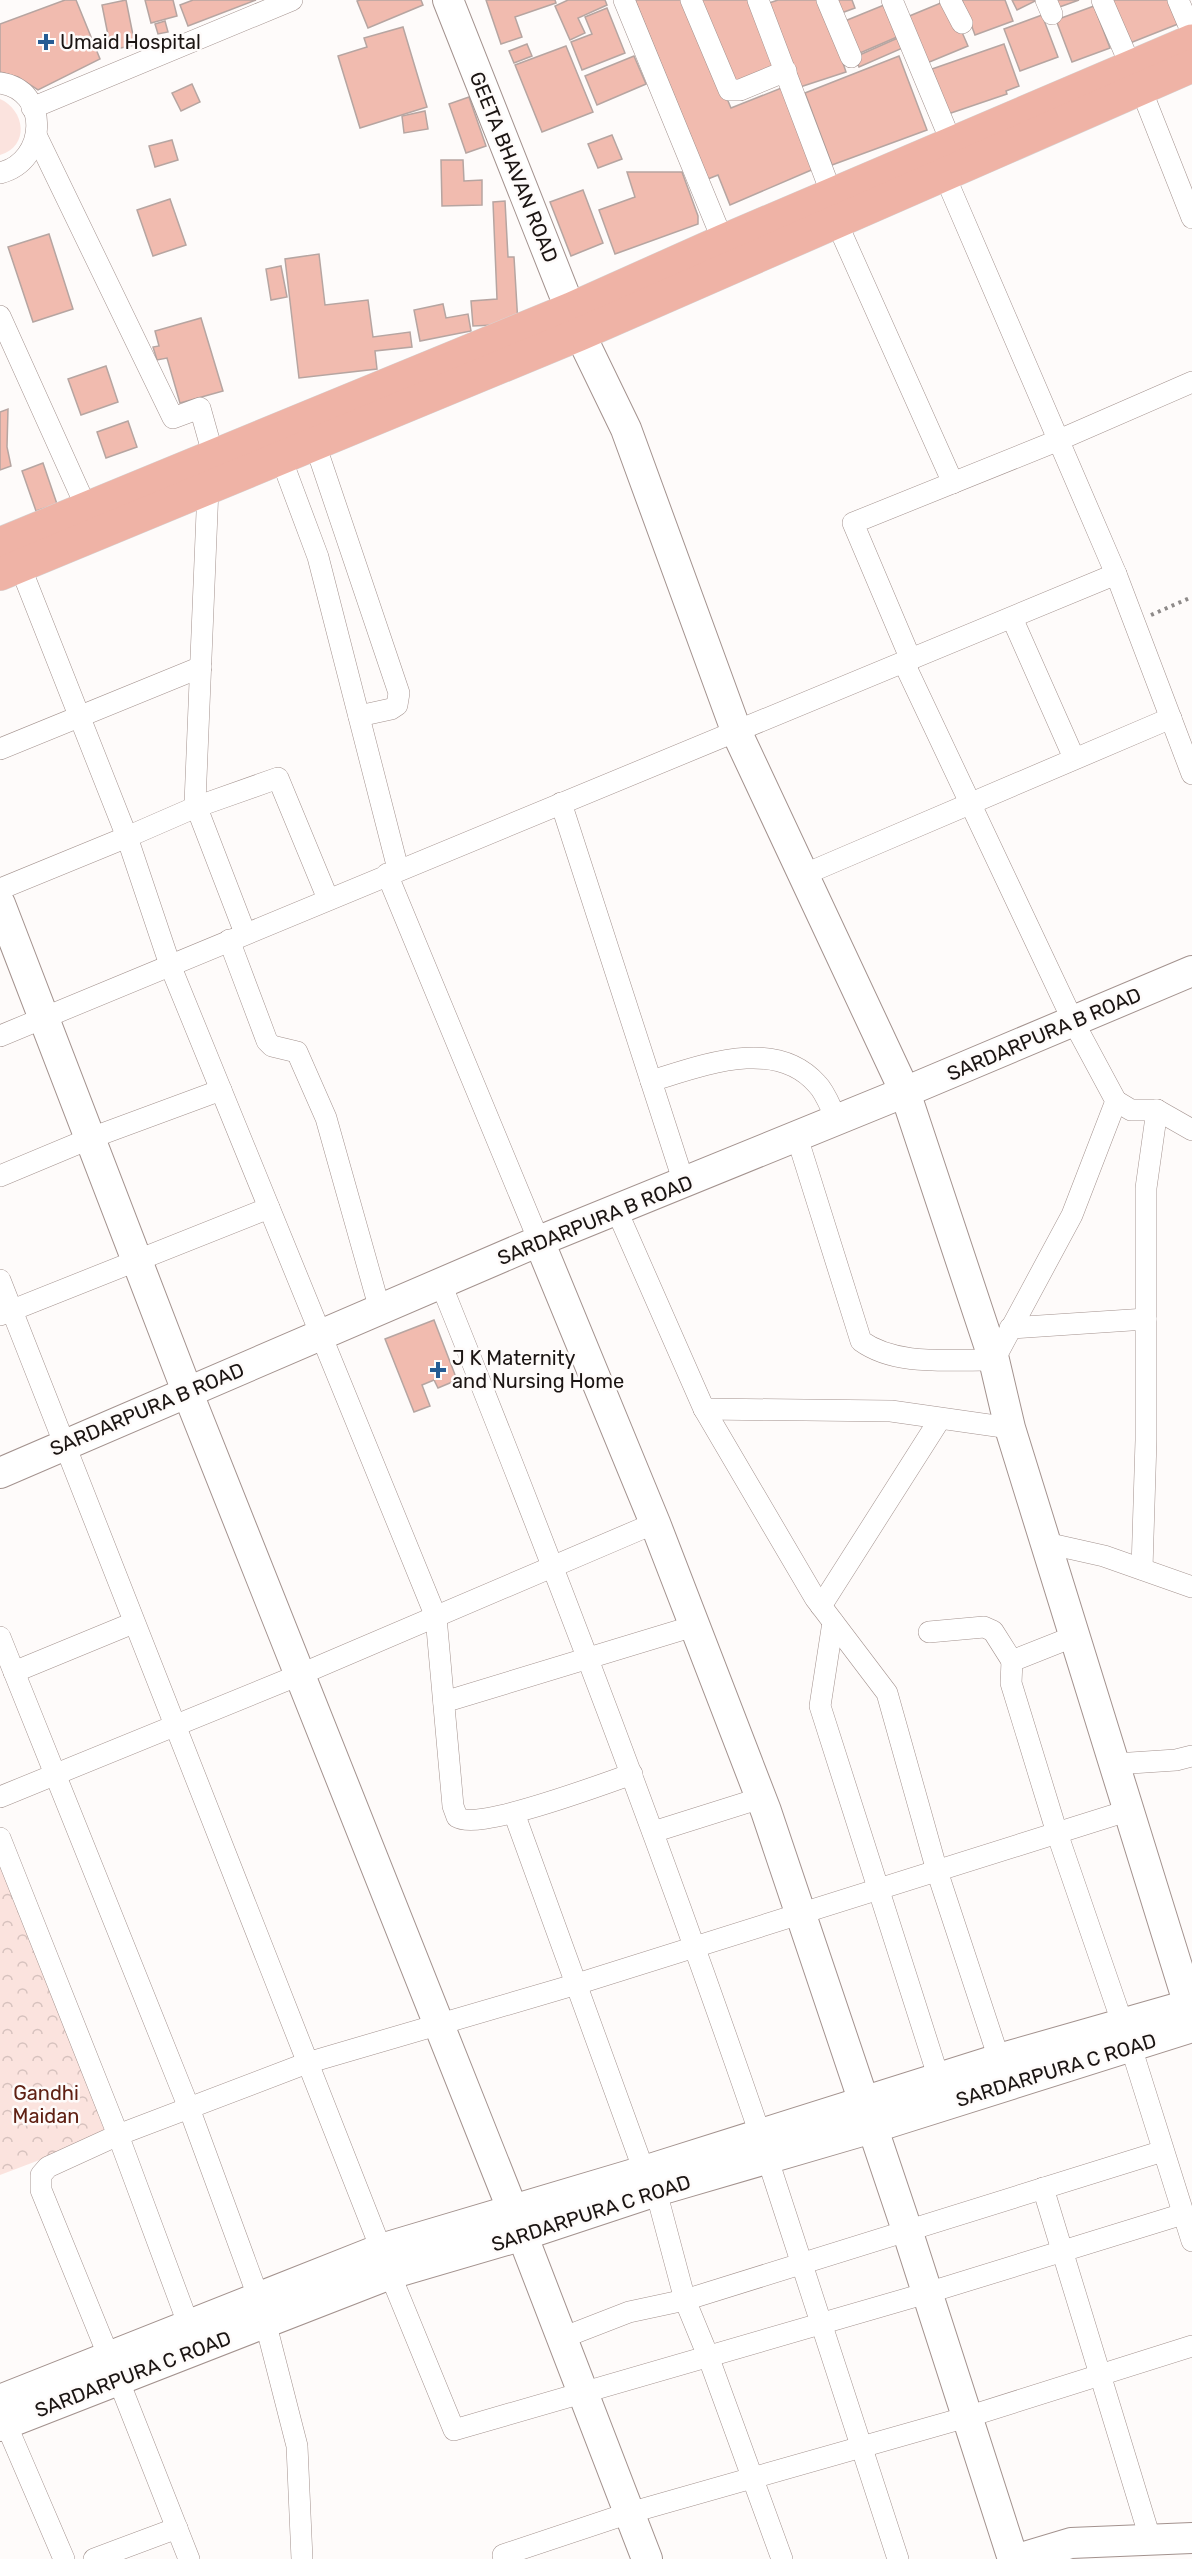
<svg xmlns="http://www.w3.org/2000/svg" width="1192" height="2559" viewBox="0 0 1192 2559" font-family="Rubik,sans-serif">
<style>
.grass{fill:#fbe3de}
.park{fill:url(#park-crowns)}
.building{fill:#f1bbaf;stroke:#b6a5a1;stroke-width:1.5}
.lines{fill:none;stroke-linecap:round;stroke-linejoin:round}
.street-casing{stroke:#a3928e;stroke-width:22}
.secondary-casing{stroke:#a3928e;stroke-width:32}
.primary-casing{stroke:#d6d5d5;stroke-width:34}
.path{stroke:#8e8a89;stroke-width:4;stroke-dasharray:3 4.5;stroke-linecap:butt}
.street{stroke:#fff;stroke-width:21}
.secondary{stroke:#fff;stroke-width:30}
.primary{stroke:#efb3a6;stroke-width:33}
.poi-dot{fill:#265c94;stroke:#fefbfa;stroke-width:2}
.labels{text-anchor:middle;stroke-width:5;stroke-linejoin:round;paint-order:stroke}
.poi-label{font-size:20px;fill:#1b1513;stroke:#fefbfa;text-anchor:start}
.street-label{font-size:20px;fill:#1b1513;stroke:#fefbfa}
.park-label{font-size:20px;fill:#5f2013;stroke:#fefbfa}
</style>
<defs>
<pattern id="park-crowns" width="20" height="18" patternUnits="userSpaceOnUse" patternTransform="scale(1.5)"><rect width="20" height="18" fill="#fbe3de"/><path d="M2 6a3 3 0 1 1 6 0M12 15a3 3 0 1 1 6 0" fill="none" stroke="#d7c2be"/></pattern>
</defs>
<rect width="100%" height="100%" fill="#fefbfa"/>
<path class="grass" d="M0,99C25,110 30,146 0,155Z"/>
<polygon class="park" points="0,1863 108,2134 0,2175"/>
<g class="building">
<polygon points="65,0 76,0 100,59 38,90 18,77 0,72 0,24"/>
<polygon points="126,0 135,45 111,50 102,5"/>
<polygon points="145,0 173,0 177,16 151,23"/>
<polygon points="193,0 256,0 188,26 180,5"/>
<polygon points="360,0 421,0 423,5 368,28 357,1"/>
<polygon points="486,0 555,0 556,3 515,17 522,37 501,44"/>
<polygon points="568,0 605,0 607,5 578,18 585,33 570,40 555,6"/>
<polygon points="635,0 685,0 731,108 784,87 816,168 730,205 718,175 708,179"/>
<polygon points="697,0 749,0 777,71 731,89"/>
<polygon points="778,0 822,0 846,72 797,88 769,3"/>
<polygon points="830,0 852,0 855,8 836,15"/>
<polygon points="948,0 968,46 927,63 907,17"/>
<polygon points="962,0 1005,0 1013,21 975,35"/>
<polygon points="1012,0 1037,0 1017,10"/>
<polygon points="1051,0 1079,0 1054,9"/>
<polygon points="1107,0 1168,0 1178,24 1125,45"/>
<polygon points="884,5 897,37 853,56 840,23"/>
<polygon points="1094,6 1110,48 1072,62 1056,20"/>
<polygon points="607,8 625,53 582,70 571,42 592,34 585,17"/>
<polygon points="1042,15 1058,57 1020,71 1004,29"/>
<polygon points="165,21 168,32 158,34 155,24"/>
<polygon points="403,27 427,107 360,128 338,56 367,47 364,38"/>
<polygon points="900,37 905,47 859,67 855,57"/>
<polygon points="527,44 532,56 514,63 509,51"/>
<polygon points="1004,44 1019,86 1006,91 1007,94 948,114 932,69"/>
<polygon points="566,46 593,112 542,132 515,65"/>
<polygon points="634,56 646,84 597,105 585,76"/>
<polygon points="899,56 927,130 832,165 805,93"/>
<polygon points="192,84 200,102 181,111 172,93"/>
<polygon points="469,97 486,146 466,153 449,104"/>
<polygon points="425,111 428,129 404,133 402,116"/>
<polygon points="612,135 622,159 598,168 588,144"/>
<polygon points="172,140 178,160 155,167 149,146"/>
<polygon points="441,160 463,160 464,181 482,180 482,205 442,206"/>
<polygon points="627,172 682,172 698,216 698,224 615,254 599,210 635,197"/>
<polygon points="583,190 603,243 571,256 550,202"/>
<polygon points="170,199 186,245 153,256 137,210"/>
<polygon points="505,201 508,257 514,257 518,324 473,326 471,301 497,299 493,202"/>
<polygon points="49,234 73,309 33,322 8,247"/>
<polygon points="319,254 325,305 368,300 373,337 410,332 412,347 375,351 377,369 299,378 285,259"/>
<polygon points="281,266 287,297 271,300 266,269"/>
<polygon points="443,304 446,318 468,314 471,331 420,341 414,310"/>
<polygon points="201,318 223,391 180,403 167,358 157,360 153,347 159,346 155,331"/>
<polygon points="106,366 118,402 81,415 68,379"/>
<polygon points="8,409 7,447 11,466 0,470 0,412"/>
<polygon points="128,421 137,447 106,458 97,432"/>
<polygon points="43,463 57,504 36,511 22,471"/>
<polygon points="434,1320 457,1380 438,1388 434,1380 422,1385 430,1406 414,1412 385,1339"/>
</g>
<g class="lines">
<g class="street-casing">
<g id="street">
<polyline points="624,0 723,241"/>
<polyline points="691,0 729,90 740,90 786,71"/>
<polyline points="758,0 832,195"/>
<polyline points="827,0 851,57"/>
<polyline points="892,0 952,144"/>
<polyline points="950,0 962,23"/>
<polyline points="1046,0 1052,14"/>
<polyline points="1102,0 1132,69"/>
<polyline points="1178,0 1192,33"/>
<path d="M0,83C50,90 48,161 0,173"/>
<polyline points="1141,89 1192,218"/>
<polyline points="32,108 292,0"/>
<polyline points="37,137 173,418 200,408 214,458"/>
<polyline points="944,174 1116,574 1192,774"/>
<polyline points="836,221 953,483"/>
<polyline points="0,316 87,509"/>
<polyline points="315,444 399,693 397,705 391,709 359,716"/>
<polyline points="281,458 318,557 398,869"/>
<polyline points="208,488 195,803 245,933"/>
<polyline points="20,566 127,837 196,807 278,778 328,899"/>
<polyline points="1012,618 1074,758"/>
<polyline points="911,660 853,523 1059,440 1192,382"/>
<polyline points="0,749 201,667"/>
<polyline points="561,803 684,1183"/>
<polyline points="387,874 539,1241"/>
<polyline points="803,875 1171,718"/>
<path d="M0,889L127,837L170,965L436,1617L453,1806L457,1817C479,1831 603,1784 632,1774"/>
<polyline points="229,940 267,1041 272,1046 297,1052 326,1118 380,1310"/>
<polyline points="0,1036 1116,574"/>
<path d="M651,1081C701,1066 775,1036 817,1084C826,1093 831,1109 837,1120"/>
<polyline points="1116,1101 1131,1110 1157,1110 1146,1188 1146,1440 1142,1569"/>
<polyline points="1157,1110 1192,1130"/>
<path d="M797,1137L861,1341C897,1367 952,1359 994,1360L1072,1215L1116,1101L1073,1021L904,663"/>
<polyline points="0,1176 91,1138 221,1090"/>
<polyline points="617,1211 704,1409 815,1598 887,1693 937,1871 999,2059"/>
<polyline points="0,1280 381,2249"/>
<path d="M441,1284C554,1565 662,1848 760,2134"/>
<polyline points="0,1315 269,1208"/>
<polyline points="1010,1328 1146,1319"/>
<polyline points="704,1409 891,1411 1010,1428"/>
<polyline points="1046,1543 1104,1556 1192,1587"/>
<polyline points="821,1606 940,1419"/>
<polyline points="833,1622 820,1706 939,2079"/>
<polyline points="929,1632 984,1627 993,1631 1012,1661"/>
<polyline points="1075,1636 1012,1661 1011,1683 1057,1833 1123,2025"/>
<polyline points="0,1637 189,2108 259,2299"/>
<polyline points="14,1672 133,1623"/>
<polyline points="444,1702 694,1626"/>
<polyline points="1115,1764 1176,1760 1192,1756"/>
<polyline points="0,1797 299,1675 655,1523"/>
<polyline points="514,1813 644,2171"/>
<polyline points="653,1832 761,1798"/>
<polyline points="0,1838 118,2135 189,2326"/>
<polyline points="1131,2047 1192,2241"/>
<polyline points="767,2157 898,2559"/>
<polyline points="1043,2188 1150,2538"/>
<polyline points="656,2191 685,2300 708,2356 782,2559"/>
<polyline points="390,2274 454,2430 927,2293 1183,2214"/>
<polyline points="265,2321 297,2446 302,2559"/>
<polyline points="562,2338 629,2312 685,2300 1163,2151"/>
<polyline points="109,2357 41,2190 41,2175 48,2167 118,2135 307,2063 577,1984 1130,1810"/>
<polyline points="118,2379 189,2559"/>
<polyline points="6,2424 64,2559"/>
<polyline points="94,2559 177,2528"/>
<polyline points="504,2559 503,2555 629,2513 967,2417 1192,2346"/>
</g>
</g>
<g class="secondary-casing">
<g id="secondary">
<polyline points="448,0 580,334 626,429 737,733 905,1092 994,1360 1010,1428 1189,2005"/>
<polyline points="0,904 187,1391 513,2211 647,2559"/>
<polyline points="539,1241 655,1523 766,1811 907,2230 1013,2559"/>
<polyline points="0,1473 539,1241 905,1092 1192,971"/>
<polyline points="0,2400 381,2249 644,2171 999,2059 1192,2004"/>
<polyline points="0,2426 390,2274 520,2236 656,2191 872,2128 1192,2027"/>
<polyline points="1018,2559 1071,2543 1192,2538"/>
</g>
</g>
<g class="primary-casing">
<g id="primary">
<polyline points="0,544 571,309 723,241 1192,41"/>
<polyline points="0,574 580,334 1192,66"/>
</g>
</g>
<polyline class="path" points="1151,615 1192,597"/>
<use href="#street" class="street"/>
<use href="#secondary" class="secondary"/>
<use href="#primary" class="primary"/>
</g>
<g class="poi-dot">
<path d="M43 33h6v6h6v6h-6v6h-6v-6h-6v-6h6z"/>
<path d="M435 1361h6v6h6v6h-6v6h-6v-6h-6v-6h6z"/>
</g>
<g class="labels">
<g class="poi-label">
<text x="60" y="49">Umaid Hospital</text>
<text x="452" y="1365">J K Maternity<tspan x="452" dy="23">and Nursing Home</tspan></text>
</g>
<g class="street-label">
<text transform="translate(514 167) rotate(68)" y="7">GEETA BHAVAN ROAD</text>
<text transform="translate(1044 1034) rotate(-23)" y="7">SARDARPURA B ROAD</text>
<text transform="translate(595 1220) rotate(-22)" y="7">SARDARPURA B ROAD</text>
<text transform="translate(147 1409) rotate(-23)" y="7">SARDARPURA B ROAD</text>
<text transform="translate(1056 2070) rotate(-17)" y="7">SARDARPURA C ROAD</text>
<text transform="translate(591 2213) rotate(-18)" y="7">SARDARPURA C ROAD</text>
<text transform="translate(133 2374) rotate(-21)" y="7">SARDARPURA C ROAD</text>
</g>
<g class="park-label">
<text x="46" y="2100">Gandhi<tspan x="46" dy="23">Maidan</tspan></text>
</g>
</g>
</svg>
